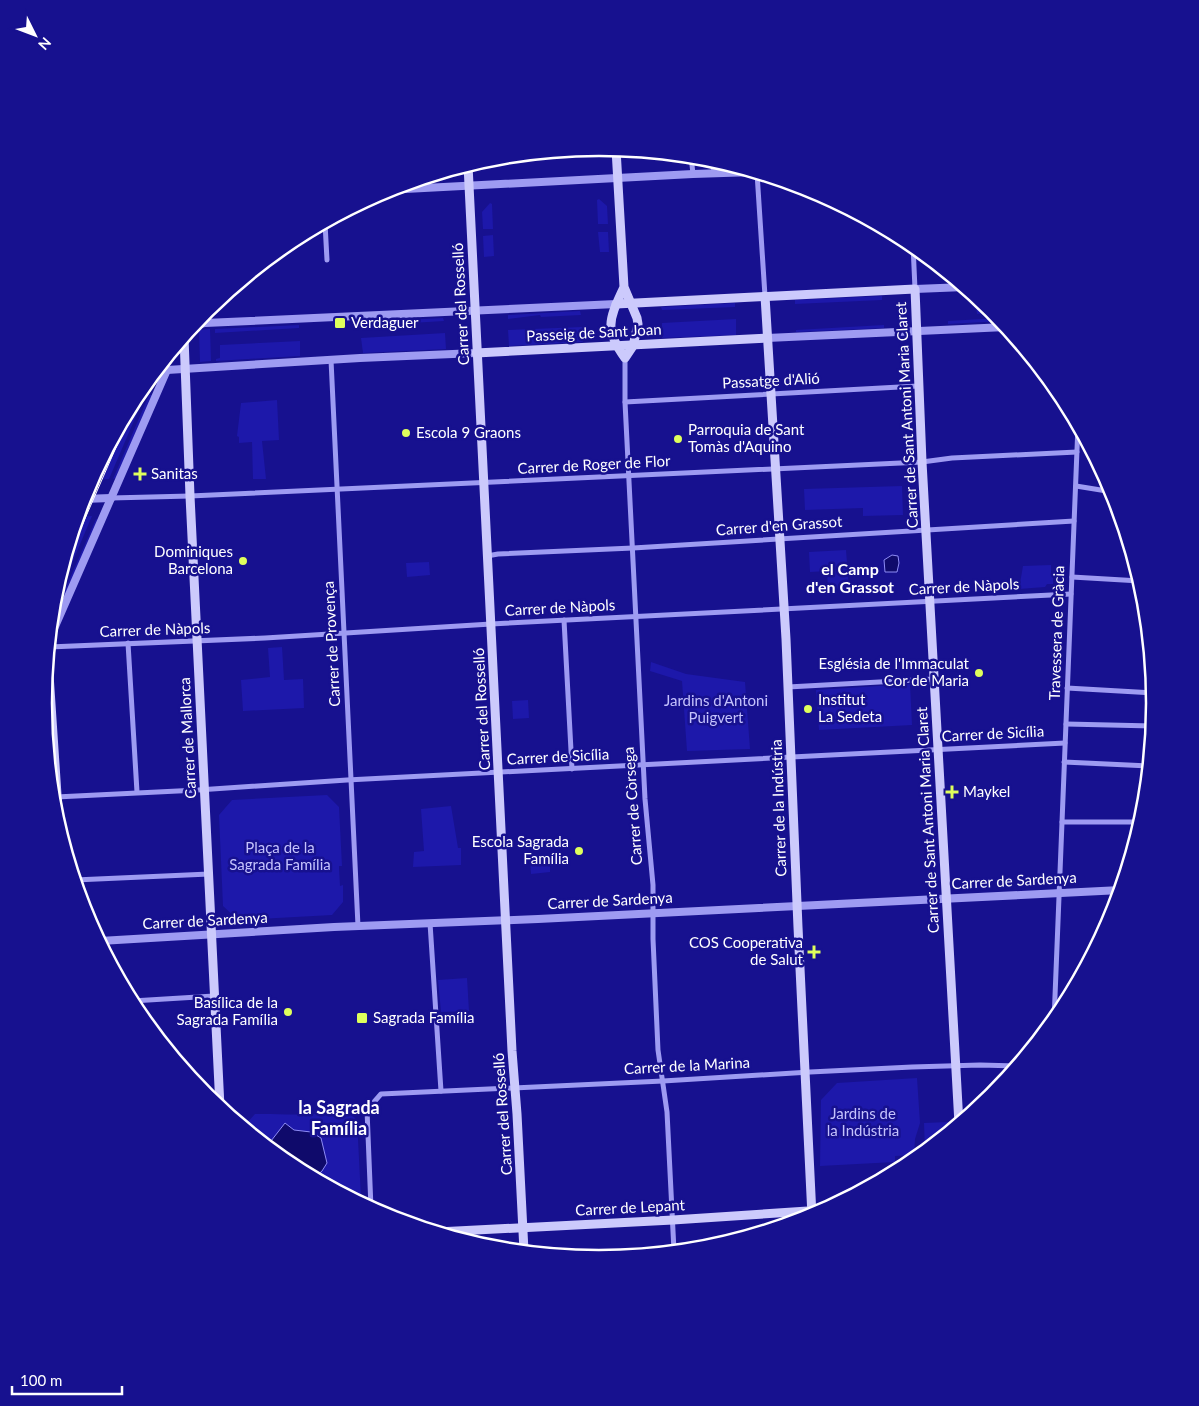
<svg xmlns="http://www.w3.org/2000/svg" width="1199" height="1406" viewBox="0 0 1199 1406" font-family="Lato,sans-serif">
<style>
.green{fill:#1d18aa}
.water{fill:#0f0a6b;stroke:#8e8cf6}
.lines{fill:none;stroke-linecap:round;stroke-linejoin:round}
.minor{stroke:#9e9bf2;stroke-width:5}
.tertiary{stroke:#9e9bf2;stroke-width:8}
.secondary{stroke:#cccafc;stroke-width:9}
.tram{stroke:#fff;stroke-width:1}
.poi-dot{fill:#dfff5c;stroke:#17118f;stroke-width:2}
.labels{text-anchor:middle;stroke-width:5;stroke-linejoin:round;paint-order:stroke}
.street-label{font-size:15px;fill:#fff;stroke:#17118f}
.poi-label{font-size:15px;fill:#fff;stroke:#17118f;text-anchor:start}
.park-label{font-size:15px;fill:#c4c2fd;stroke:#17118f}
.neighbourhood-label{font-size:16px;font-weight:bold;fill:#fff;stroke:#17118f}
.quarter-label{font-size:18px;font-weight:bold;fill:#fff;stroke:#17118f}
.rim{fill:none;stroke:#fff;stroke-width:2.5}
</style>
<rect width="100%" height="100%" fill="#17118f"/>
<g class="green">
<polygon points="599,199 607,206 608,224 598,224 597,200"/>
<polygon points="490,203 492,204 493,229 483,229 482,212"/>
<polygon points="598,232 608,232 609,252 600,252"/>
<polygon points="493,235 494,256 484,257 483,236"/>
<polygon points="882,296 882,300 795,304 795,300"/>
<polygon points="975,300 980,300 995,313 977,314"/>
<polygon points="735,303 735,307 662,310 661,307"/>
<polygon points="580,311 581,315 541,317 540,315 508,319 508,315"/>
<polygon points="443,318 444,321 361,326 361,322"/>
<polygon points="999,318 1002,321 948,324 948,321"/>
<polygon points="736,319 736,335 662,338 662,323"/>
<polygon points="299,325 299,328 215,333 215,329"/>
<polygon points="884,325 884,328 796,332 796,330"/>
<polygon points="582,327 583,342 509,346 508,330"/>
<polygon points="210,329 211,361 200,362 199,330"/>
<polygon points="445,333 446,349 363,353 361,338"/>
<polygon points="300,341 300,356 216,361 216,359 220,358 220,345"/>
<polygon points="138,394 145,395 109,479 92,480"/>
<polygon points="149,395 152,395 116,478 113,479"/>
<polygon points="277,400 279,440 262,441 266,479 253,479 252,442 239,443 239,437 237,436 241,403"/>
<polygon points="902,486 903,515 863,516 863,508 805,510 804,489"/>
<polygon points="92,516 58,596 55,595 78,517"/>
<polygon points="96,519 98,520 55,617 55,612"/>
<polygon points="846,550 849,588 828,589 827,571 810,572 809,552"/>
<polygon points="429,562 430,575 407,577 406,563"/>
<polygon points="1051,565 1051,574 1057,574 1056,578 1053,578 1053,584 1047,584 1045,587 1019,589 1023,566"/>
<polygon points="282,647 284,680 303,679 304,708 243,711 241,680 270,677 268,648"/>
<polygon points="651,662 686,674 745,682 750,749 687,751 682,681 650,671"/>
<polygon points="910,684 912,725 819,730 816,690"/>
<polygon points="528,700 529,718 513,719 512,701"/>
<polygon points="327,795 339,807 342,866 339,866 339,868 340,886 343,885 343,902 332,915 238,920 223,906 219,815 232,800"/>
<polygon points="451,806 458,848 461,848 461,865 413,867 414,852 424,851 421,809"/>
<polygon points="550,858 550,872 531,874 530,860"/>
<polygon points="467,978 469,1011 441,1012 438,980"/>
<polygon points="917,1078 920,1123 915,1139 914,1155 895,1156 895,1162 820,1166 821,1100 837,1083"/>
<path d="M342,1106L357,1120L361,1198H353L291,1165L244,1126L255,1114C283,1113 316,1119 342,1106Z"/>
<polygon points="948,1122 948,1132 925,1151 924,1123"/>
</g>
<g class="water">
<polygon points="892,555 898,556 899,563 897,572 885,572 884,560"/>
<polygon points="285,1123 294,1130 311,1132 321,1138 327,1163 322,1171 314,1178 291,1165 272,1150 271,1141"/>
</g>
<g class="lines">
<g class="minor">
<polyline points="691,156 693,174"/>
<polyline points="712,159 714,173"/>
<polyline points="757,173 765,296"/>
<polyline points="325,223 327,260"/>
<polyline points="913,245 915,289"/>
<polyline points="625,358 625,402 645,799 653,885 653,939 658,1050 667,1112 674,1251"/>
<polyline points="331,360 358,926"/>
<polyline points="625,402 918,386"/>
<polyline points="1076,486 1113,492"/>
<polyline points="111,498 190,496 922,462 952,458 1077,452"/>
<polyline points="487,556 498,554 633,548 1074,521"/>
<polyline points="1072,577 1140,581"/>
<polyline points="564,620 572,769"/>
<polyline points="128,643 137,792"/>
<polyline points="49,647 265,638 491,624 1071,594"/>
<polyline points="788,687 934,679"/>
<polyline points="1067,688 1154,693"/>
<polyline points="1066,724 1153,726"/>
<polyline points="1152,739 1154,687"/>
<polyline points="1064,762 1149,766"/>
<polyline points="56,797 198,790 347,780 1065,743"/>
<polyline points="1062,822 1141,822"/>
<polyline points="75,880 209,874"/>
<polyline points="430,923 441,1091"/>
<polyline points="132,1001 214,996"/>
<polyline points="1054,1021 1078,425"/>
<polyline points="371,1208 367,1110 381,1094 663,1081 810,1072 912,1067 980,1065 1017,1066"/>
</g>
<g class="tertiary">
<polyline points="386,190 693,174 754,172"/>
<polyline points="915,289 965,287"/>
<polyline points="194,326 205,323 616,304"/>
<polyline points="767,338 1006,327"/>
<polyline points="158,369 167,370 360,358 476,353"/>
<polyline points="83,499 111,498"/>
<polyline points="50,638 167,370"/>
<polyline points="100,941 334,927 538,919 1121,890"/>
</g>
<g class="secondary">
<path d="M616,149L624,287L637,318L638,324L633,346L625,358C603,328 610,318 624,287"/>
<polyline points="468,165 512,1051 517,1114 524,1251"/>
<polyline points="765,296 786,639 798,927 812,1216"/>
<polyline points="616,304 915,289 922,462 959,1124"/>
<polyline points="184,337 190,496 220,1107"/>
<polyline points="476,353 767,338"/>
<polyline points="48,659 59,825"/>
<polyline points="437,1232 673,1220 823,1210"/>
</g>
<polyline class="tram" points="60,576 141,390"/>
</g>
<g class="poi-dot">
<rect x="334" y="317" width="12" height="12" rx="2.5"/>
<circle cx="406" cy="433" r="5"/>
<circle cx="678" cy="439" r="5"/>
<path d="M137.5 466.5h5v5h5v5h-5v5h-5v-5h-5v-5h5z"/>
<circle cx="243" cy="561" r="5"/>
<circle cx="979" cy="673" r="5"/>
<circle cx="808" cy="709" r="5"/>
<path d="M949.5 784.5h5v5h5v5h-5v5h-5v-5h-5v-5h5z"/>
<circle cx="579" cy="851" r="5"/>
<path d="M811.5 944.5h5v5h5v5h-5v5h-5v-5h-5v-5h5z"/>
<circle cx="288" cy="1012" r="5"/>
<rect x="356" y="1012" width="12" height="12" rx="2.5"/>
</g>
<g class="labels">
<g class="street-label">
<text transform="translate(461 304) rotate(-93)" y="5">Carrer del Rosselló</text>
<text transform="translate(594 333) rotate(-3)" y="5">Passeig de Sant Joan</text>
<text transform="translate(771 381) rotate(-3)" y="5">Passatge d'Alió</text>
<text transform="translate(907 415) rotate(-93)" y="5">Carrer de Sant Antoni Maria Claret</text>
<text transform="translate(594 465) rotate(-3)" y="5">Carrer de Roger de Flor</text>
<text transform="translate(779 526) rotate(-4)" y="5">Carrer d'en Grassot</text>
<text transform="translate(964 587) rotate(-3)" y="5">Carrer de Nàpols</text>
<text transform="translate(560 608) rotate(-3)" y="5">Carrer de Nàpols</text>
<text transform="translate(155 630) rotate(-2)" y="5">Carrer de Nàpols</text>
<text transform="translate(1057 633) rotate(-88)" y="5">Travessera de Gràcia</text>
<text transform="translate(332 644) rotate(-93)" y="5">Carrer de Provença</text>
<text transform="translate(482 709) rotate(-93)" y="5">Carrer del Rosselló</text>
<text transform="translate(993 734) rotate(-3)" y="5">Carrer de Sicília</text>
<text transform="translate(188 738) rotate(-93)" y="5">Carrer de Mallorca</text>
<text transform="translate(558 757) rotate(-3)" y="5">Carrer de Sicília</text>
<text transform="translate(633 806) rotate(-94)" y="5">Carrer de Còrsega</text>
<text transform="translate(779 808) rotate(-92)" y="5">Carrer de la Indústria</text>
<text transform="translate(928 820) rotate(-93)" y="5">Carrer de Sant Antoni Maria Claret</text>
<text transform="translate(1014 881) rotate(-3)" y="5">Carrer de Sardenya</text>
<text transform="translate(610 901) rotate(-3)" y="5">Carrer de Sardenya</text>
<text transform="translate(205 921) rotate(-3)" y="5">Carrer de Sardenya</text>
<text transform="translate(687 1066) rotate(-3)" y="5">Carrer de la Marina</text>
<text transform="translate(503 1114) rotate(-94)" y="5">Carrer del Rosselló</text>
<text transform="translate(630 1208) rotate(-3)" y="5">Carrer de Lepant</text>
</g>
<g class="poi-label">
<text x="351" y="328">Verdaguer</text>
<text x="688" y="435">Parroquia de Sant<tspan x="688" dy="17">Tomàs d'Aquino</tspan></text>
<text x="416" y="438">Escola 9 Graons</text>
<text x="151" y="479">Sanitas</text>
<text x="233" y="557" text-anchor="end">Dominiques<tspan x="233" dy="17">Barcelona</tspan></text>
<text x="969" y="669" text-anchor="end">Església de l'Immaculat<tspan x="969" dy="17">Cor de Maria</tspan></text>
<text x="818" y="705">Institut<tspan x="818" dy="17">La Sedeta</tspan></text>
<text x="963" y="797">Maykel</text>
<text x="569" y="847" text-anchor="end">Escola Sagrada<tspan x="569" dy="17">Família</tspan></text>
<text x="803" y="948" text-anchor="end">COS Cooperativa<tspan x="803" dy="17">de Salut</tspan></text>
<text x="278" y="1008" text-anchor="end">Basílica de la<tspan x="278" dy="17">Sagrada Família</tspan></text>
<text x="373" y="1023">Sagrada Família</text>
</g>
<g class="park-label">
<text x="716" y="706">Jardins d'Antoni<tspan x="716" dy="17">Puigvert</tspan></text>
<text x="280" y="853">Plaça de la<tspan x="280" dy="17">Sagrada Família</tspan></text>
<text x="863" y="1119">Jardins de<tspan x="863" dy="17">la Indústria</tspan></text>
</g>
<g class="neighbourhood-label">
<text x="850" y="575">el Camp<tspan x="850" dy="18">d'en Grassot</tspan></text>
</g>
<g class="quarter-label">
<text x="339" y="1114">la Sagrada<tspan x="339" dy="21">Família</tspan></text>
</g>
</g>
<path d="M0 0H1199V1406H0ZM52 703a547 547 0 1 1 1094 0a547 547 0 1 1-1094 0Z" fill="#17118f" fill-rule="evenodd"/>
<path class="rim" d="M52 703a547 547 0 1 1 1094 0a547 547 0 1 1-1094 0Z"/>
<g transform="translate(35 35) rotate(132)" stroke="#17118f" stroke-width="4" paint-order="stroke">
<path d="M0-4L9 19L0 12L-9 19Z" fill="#ffffff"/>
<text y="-8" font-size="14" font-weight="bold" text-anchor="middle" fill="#ffffff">N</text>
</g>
<path d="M12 1386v8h110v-8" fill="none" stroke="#ffffff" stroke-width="2.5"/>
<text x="20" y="1386" font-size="15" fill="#ffffff" stroke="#17118f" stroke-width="4" paint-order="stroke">100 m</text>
</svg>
